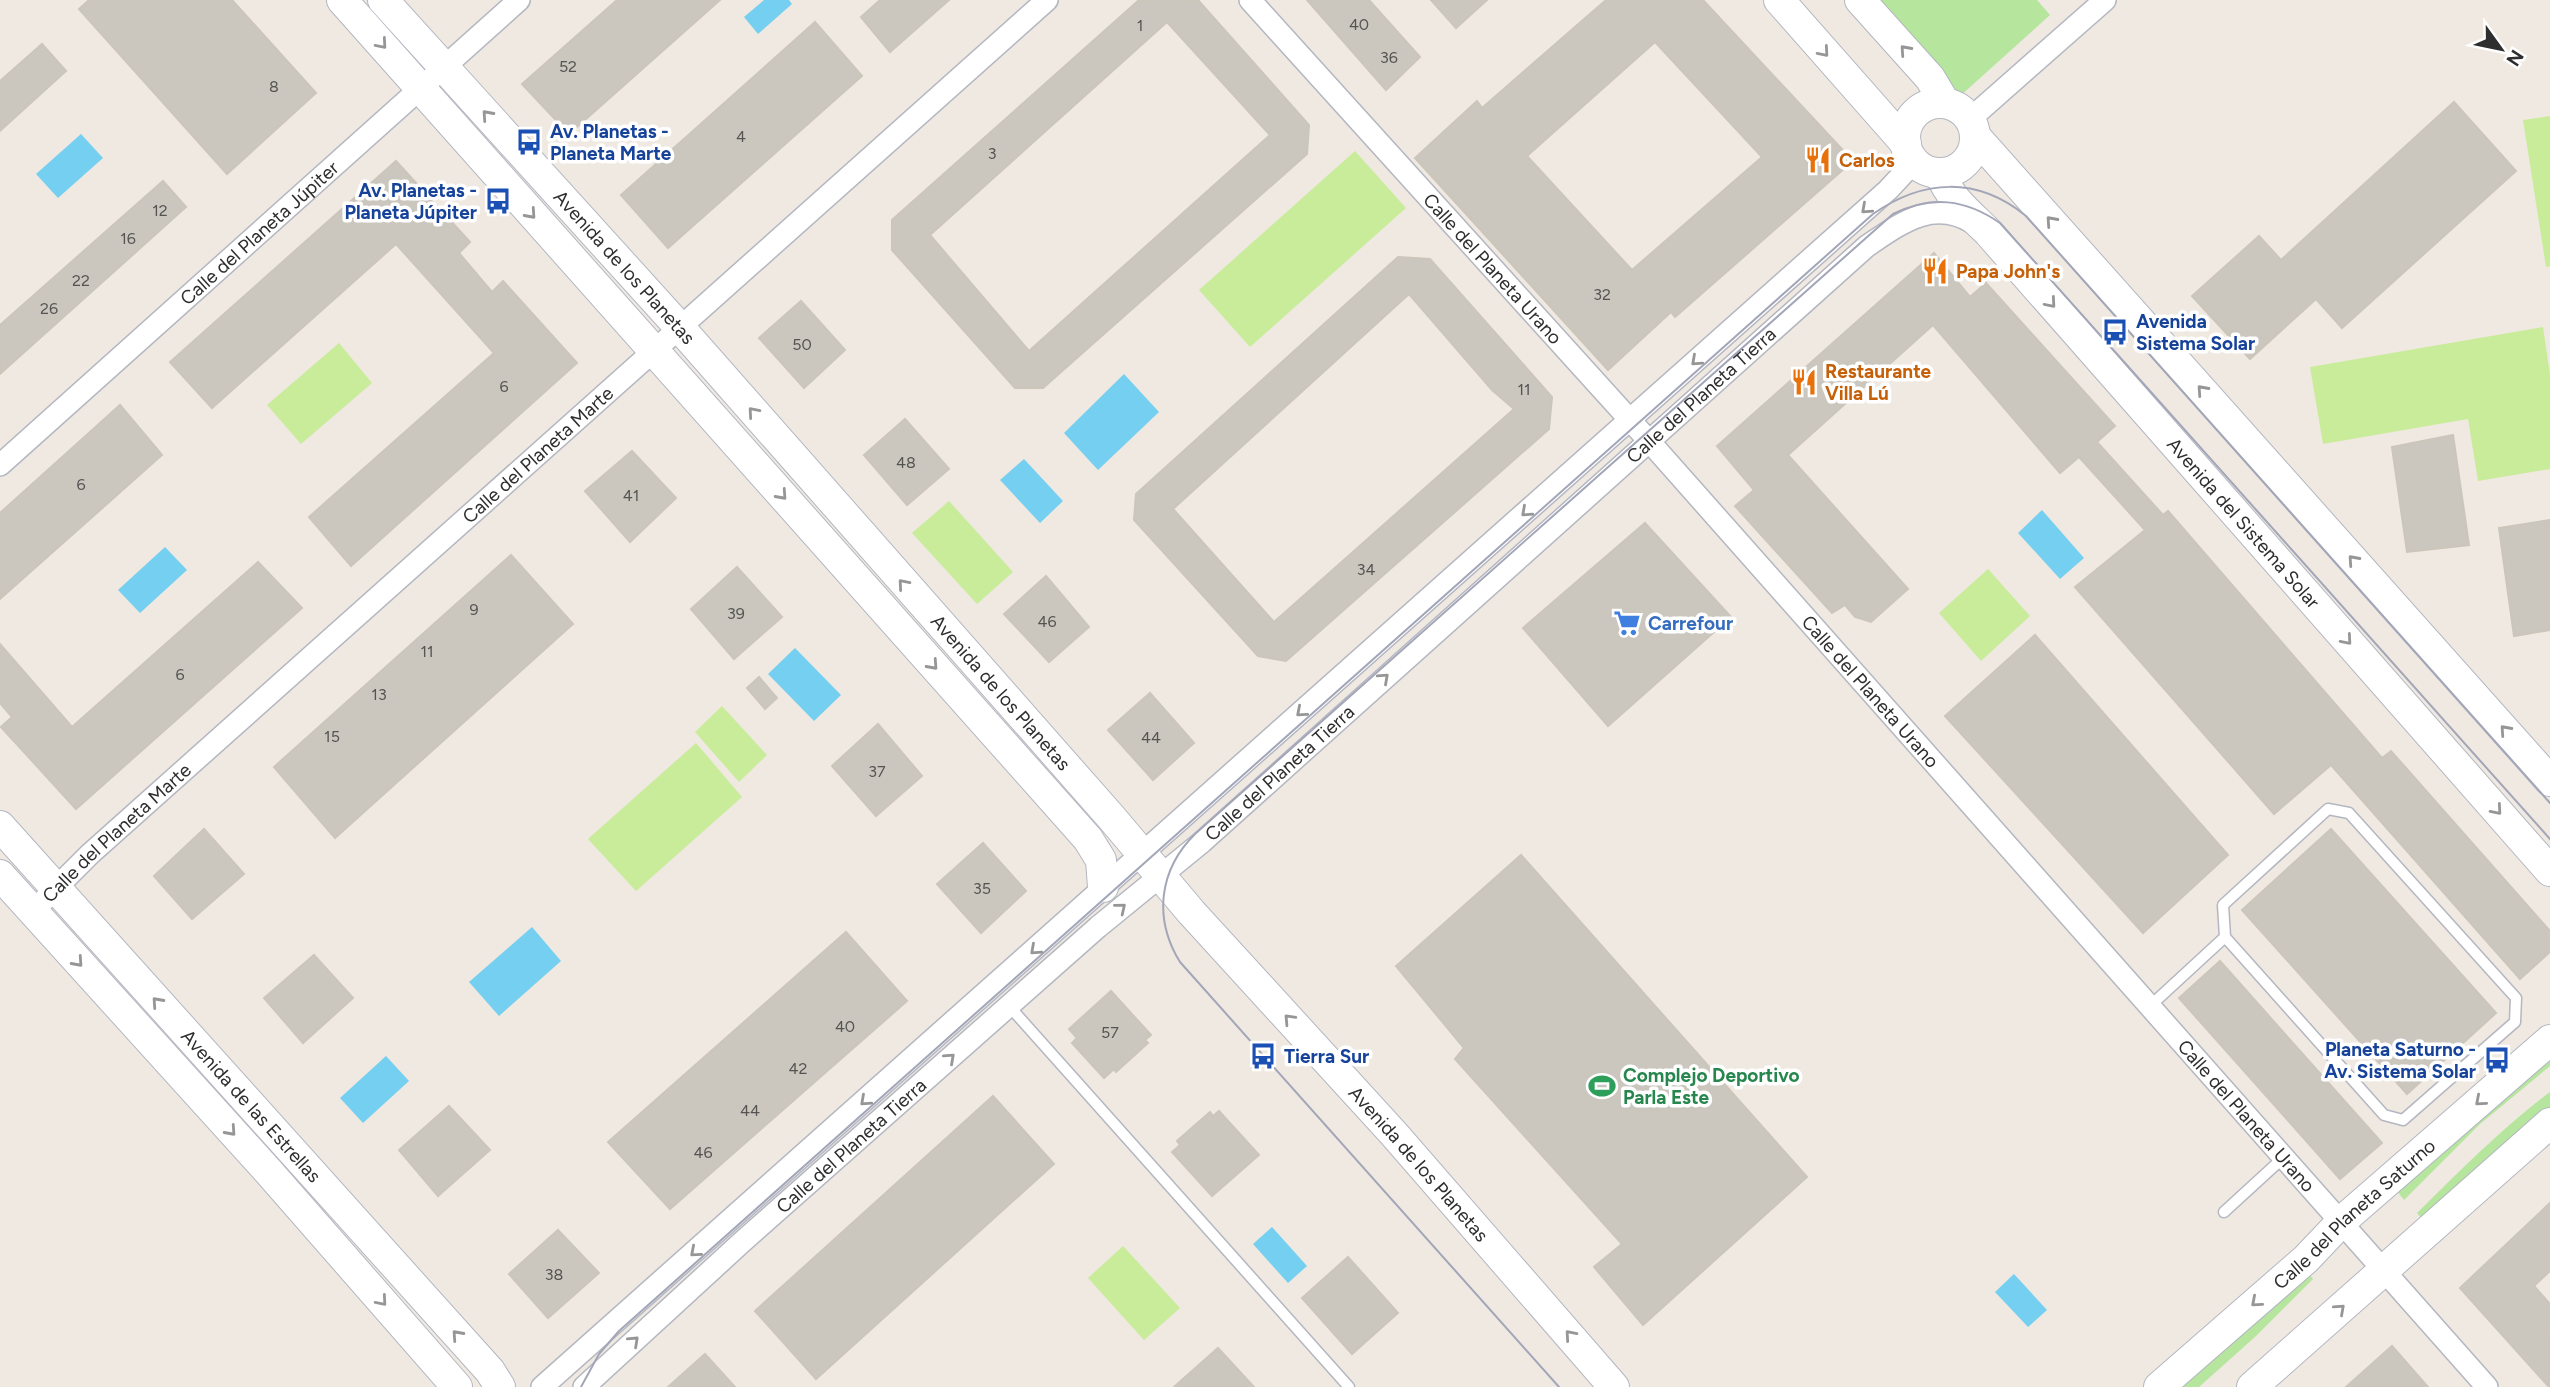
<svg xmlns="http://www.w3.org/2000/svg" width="2550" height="1387" viewBox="0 0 2550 1387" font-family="Figtree,sans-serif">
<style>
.green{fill:#b6e59e}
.pitch{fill:#c9ec9a}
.water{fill:#75cff0}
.building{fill:#cbc7bf;stroke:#cbc5ba;stroke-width:2;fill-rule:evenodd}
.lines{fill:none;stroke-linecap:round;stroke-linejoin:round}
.lane-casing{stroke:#b4b7c1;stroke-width:13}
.street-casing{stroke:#b4b7c1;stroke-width:24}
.secondary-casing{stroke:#b4b7c1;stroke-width:32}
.lane{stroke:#fff;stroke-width:10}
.street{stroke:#fff;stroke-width:21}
.secondary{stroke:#fff;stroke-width:30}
.tram{stroke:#a3a6b8;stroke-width:2}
.oneway{stroke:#969696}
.labels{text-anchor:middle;stroke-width:7;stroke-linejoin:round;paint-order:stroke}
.number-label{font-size:16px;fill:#555452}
.transit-label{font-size:19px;font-weight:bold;fill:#164399;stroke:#fff;text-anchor:start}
.food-label{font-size:19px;font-weight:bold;fill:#c56008;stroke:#fff;text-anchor:start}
.street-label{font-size:19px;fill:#2e2e2e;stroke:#fff}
.shop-label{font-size:19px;font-weight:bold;fill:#366cbe;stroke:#fff;text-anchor:start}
.leisure-label{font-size:19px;font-weight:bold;fill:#27864d;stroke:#fff;text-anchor:start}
</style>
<rect width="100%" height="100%" fill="#efe9e1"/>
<g class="green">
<polygon points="1872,0 2037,0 2050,15 1959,97"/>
<polygon points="2550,1054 2550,1066 2480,1124 2404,1200 2397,1191"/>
<path d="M2550,1092V1109L2424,1221L2417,1213C2460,1171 2502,1128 2550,1092Z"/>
<polygon points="2307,1272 2313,1279 2256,1336 2199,1387 2178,1387"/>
</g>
<g class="pitch">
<polygon points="2550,116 2550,266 2546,267 2523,120"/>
<polygon points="1355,151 1406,208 1250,347 1199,290"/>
<polygon points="2543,327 2550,375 2550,469 2478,481 2468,419 2323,444 2310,367"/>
<polygon points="339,343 372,383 301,444 267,405"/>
<polygon points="949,501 1013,572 977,604 912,533"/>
<polygon points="1988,569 2030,616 1981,661 1939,613"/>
<polygon points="722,706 767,755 739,782 695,732"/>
<polygon points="696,743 742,797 636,891 588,839"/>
<polygon points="1123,1246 1180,1308 1144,1340 1088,1278"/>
</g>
<g class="water">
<polygon points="764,0 789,0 792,4 758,34 744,17"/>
<polygon points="81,134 103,158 58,198 36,174"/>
<polygon points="1124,374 1159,412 1098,470 1064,433"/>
<polygon points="1024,459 1063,501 1040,523 1000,480"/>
<polygon points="2042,510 2084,558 2060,579 2018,533"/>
<polygon points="165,547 187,570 140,613 118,590"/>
<polygon points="795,648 841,695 814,721 768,674"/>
<polygon points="532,927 561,961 499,1016 469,982"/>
<polygon points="386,1056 409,1081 363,1123 340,1098"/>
<polygon points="1272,1227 1307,1266 1288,1283 1253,1244"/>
<polygon points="2014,1274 2047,1310 2028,1327 1995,1292"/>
</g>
<g class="building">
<polygon points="89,0 232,0 316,93 227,174 79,9"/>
<polygon points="617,0 720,0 569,134 522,84"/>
<polygon points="880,0 949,0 890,52 861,17"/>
<path d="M1139,0H1198L1309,125L1307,154L1043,388H1015L892,250V220ZM1167,22L1270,135L1029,351L930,235Z"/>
<polygon points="1307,0 1369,0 1420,57 1386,90"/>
<polygon points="1431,0 1487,0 1456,28"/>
<path d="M1606,0H1703L1853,161L1675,317L1671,312L1608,370L1415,158L1477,101L1482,108ZM1655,42L1762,157L1632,270L1527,156Z"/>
<polygon points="815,22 862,76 668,248 621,195"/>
<polygon points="42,44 66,71 0,131 0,81"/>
<polygon points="2454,102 2516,171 2342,328 2316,299 2250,359 2192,296 2259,236 2281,260"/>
<polygon points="396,161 470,242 459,253 492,292 503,281 577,363 351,566 309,517 494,353 396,244 212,408 170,362"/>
<polygon points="163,181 186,207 0,374 0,325"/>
<polygon points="1934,253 1970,297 1986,283 2115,426 2097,442 2163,515 2168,511 2382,758 2391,751 2550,931 2550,952 2520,979 2331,765 2274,814 2075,587 2145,530 2079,457 2060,473 1933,325 1788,455 1908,589 1871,622 1855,617 1845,605 1832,613 1735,506 1754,490 1717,446"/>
<path d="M1398,257L1430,259L1552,397L1549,429L1286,661L1258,656L1134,520L1136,494ZM1409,294L1492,390L1514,409L1274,622L1173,509Z"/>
<polygon points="801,301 845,350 804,388 759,338"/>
<polygon points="120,405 162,455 0,599 0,513"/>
<polygon points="905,419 949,469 907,505 864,455"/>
<polygon points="2453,435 2469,545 2407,552 2392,447"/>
<polygon points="632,451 676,498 630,542 585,491"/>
<polygon points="2550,520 2550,630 2514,636 2499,528"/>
<polygon points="1645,523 1731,617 1608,726 1523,628"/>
<polygon points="511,555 573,624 335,838 274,767"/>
<polygon points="258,562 302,608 76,809 1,727 12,717 0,703 0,644 72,727"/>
<polygon points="737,567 782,617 734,659 691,609"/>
<polygon points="1046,576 1089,627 1049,662 1004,614"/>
<polygon points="2035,635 2228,855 2143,933 1945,716"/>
<polygon points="759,677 777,698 765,709 747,688"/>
<polygon points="1150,693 1194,743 1153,780 1108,730"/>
<polygon points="878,724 922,776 876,816 832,766"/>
<polygon points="204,829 244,874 192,919 154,876"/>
<polygon points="2331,829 2496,1013 2407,1094 2242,910"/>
<polygon points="983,843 1026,891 981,933 937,884"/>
<polygon points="1521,855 1807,1177 1643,1325 1594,1267 1622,1244 1455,1059 1464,1048 1396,966"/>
<polygon points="846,932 907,1001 670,1209 608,1142"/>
<polygon points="314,955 353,998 303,1043 264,998"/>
<polygon points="2220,961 2382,1143 2340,1179 2179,998"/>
<polygon points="1111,991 1151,1035 1145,1040 1148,1043 1116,1072 1114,1069 1104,1078 1072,1043 1077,1038 1069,1029"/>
<polygon points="993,1096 1054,1164 816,1379 755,1311"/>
<polygon points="449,1106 490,1150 438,1196 399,1150"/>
<polygon points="1219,1111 1259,1155 1212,1196 1172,1152 1180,1145 1177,1141 1210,1112 1213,1116"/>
<polygon points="2550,1203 2550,1271 2534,1286 2550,1304 2549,1387 2460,1288"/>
<polygon points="558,1230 599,1273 548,1318 509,1274"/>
<polygon points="1348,1257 1398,1313 1352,1354 1302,1298"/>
<polygon points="2392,1346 2428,1387 2346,1387"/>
<polygon points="1218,1348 1254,1387 1174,1387"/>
<polygon points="705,1354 735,1387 668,1387"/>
</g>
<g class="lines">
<g class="lane-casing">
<g id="lane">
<polyline points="1009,1006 1349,1387"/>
<polyline points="2149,1007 2225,937 2223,905 2328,809 2349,813 2516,998 2515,1022 2403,1120 2384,1115 2225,937"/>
<polyline points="2224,1212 2284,1157"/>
</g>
</g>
<g class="street-casing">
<g id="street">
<path id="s1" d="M1250,0L1649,441L2487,1387"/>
<polyline points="1970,119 2105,0"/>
<path id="s2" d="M0,465L519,0"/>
<path id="s3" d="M32,912L90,854L1047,0"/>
<polyline points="542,1387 1888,190 1914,162"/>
<path id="s4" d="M584,1387L742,1242L1098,927L1202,842L1867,246C1901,223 1934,198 1973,223"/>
</g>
</g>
<g class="secondary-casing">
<g id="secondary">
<polyline points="342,0 1088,839 1101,860 1103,887"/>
<path id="s5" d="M383,0L681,329L1111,817L1192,913L1394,1134L1614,1387"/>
<polyline points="1779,0 1906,144"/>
<polyline points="1860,0 1930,78 1945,103"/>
<circle cx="1940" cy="138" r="35"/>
<polyline points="1975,136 2550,781"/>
<path id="s6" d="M1940,173C1949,198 1971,215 1989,233L2550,871"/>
<path id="s7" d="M0,826L490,1371L500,1387"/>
<polyline points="0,875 268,1171 457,1387"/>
<path id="s8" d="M2159,1387L2306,1259L2343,1220L2550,1040"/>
<polyline points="2252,1387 2550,1123"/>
</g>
</g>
<use href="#lane" class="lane"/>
<use href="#street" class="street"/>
<use href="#secondary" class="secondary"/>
<g class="tram">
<path d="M581,1387L599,1354L619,1331L1873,214C1923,179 1977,176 2026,216L2550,803"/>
<path d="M1559,1387L1180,962C1153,918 1159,870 1195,834L1893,214C1932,195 1965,199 2000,223L2550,839"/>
</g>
</g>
<defs><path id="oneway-chevron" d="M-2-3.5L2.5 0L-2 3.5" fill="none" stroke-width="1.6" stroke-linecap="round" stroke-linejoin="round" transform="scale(1.75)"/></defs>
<g class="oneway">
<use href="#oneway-chevron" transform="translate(382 44) rotate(49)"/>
<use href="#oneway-chevron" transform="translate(1905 50) rotate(-132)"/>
<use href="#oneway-chevron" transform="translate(1824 52) rotate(49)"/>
<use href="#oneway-chevron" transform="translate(487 115) rotate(-132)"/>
<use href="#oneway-chevron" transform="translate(1866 209) rotate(138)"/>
<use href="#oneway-chevron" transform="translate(531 214) rotate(48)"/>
<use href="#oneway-chevron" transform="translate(2051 221) rotate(-132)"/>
<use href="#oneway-chevron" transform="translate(2051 303) rotate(49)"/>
<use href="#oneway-chevron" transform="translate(1696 361) rotate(138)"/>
<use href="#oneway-chevron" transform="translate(2202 390) rotate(-132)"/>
<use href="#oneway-chevron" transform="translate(753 412) rotate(-131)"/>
<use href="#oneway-chevron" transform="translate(782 495) rotate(48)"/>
<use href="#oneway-chevron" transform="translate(1526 512) rotate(138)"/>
<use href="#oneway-chevron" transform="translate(2353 560) rotate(-132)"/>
<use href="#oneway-chevron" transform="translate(903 584) rotate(-131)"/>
<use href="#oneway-chevron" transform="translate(2347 640) rotate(49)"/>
<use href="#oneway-chevron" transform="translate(933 665) rotate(48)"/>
<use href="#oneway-chevron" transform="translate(1384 678) rotate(-42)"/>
<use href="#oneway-chevron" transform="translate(1301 712) rotate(139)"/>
<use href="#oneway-chevron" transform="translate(2505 730) rotate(-132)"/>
<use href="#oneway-chevron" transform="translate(2497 810) rotate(49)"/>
<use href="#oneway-chevron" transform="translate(1121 908) rotate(-39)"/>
<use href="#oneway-chevron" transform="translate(1035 950) rotate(138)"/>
<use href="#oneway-chevron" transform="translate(78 962) rotate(48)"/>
<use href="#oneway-chevron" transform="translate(157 1002) rotate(-132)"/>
<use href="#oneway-chevron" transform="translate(1289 1019) rotate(-133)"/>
<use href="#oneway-chevron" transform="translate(950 1058) rotate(-42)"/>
<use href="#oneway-chevron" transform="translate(865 1101) rotate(138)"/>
<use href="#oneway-chevron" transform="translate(2480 1101) rotate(139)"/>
<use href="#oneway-chevron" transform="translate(231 1131) rotate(48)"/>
<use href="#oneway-chevron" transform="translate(695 1252) rotate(139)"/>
<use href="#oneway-chevron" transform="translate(382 1301) rotate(49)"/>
<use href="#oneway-chevron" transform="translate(2256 1302) rotate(139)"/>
<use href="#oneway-chevron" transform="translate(2340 1309) rotate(-42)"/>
<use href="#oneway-chevron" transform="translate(457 1335) rotate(-132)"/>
<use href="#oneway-chevron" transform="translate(1570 1335) rotate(-131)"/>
<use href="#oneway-chevron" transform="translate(634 1341) rotate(-43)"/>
</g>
<defs>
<g id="bus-bare" transform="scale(2.1)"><path d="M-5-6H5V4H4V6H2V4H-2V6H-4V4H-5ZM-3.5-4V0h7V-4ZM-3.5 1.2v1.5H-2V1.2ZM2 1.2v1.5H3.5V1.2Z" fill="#1a4fb4" stroke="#fff" stroke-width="2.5" paint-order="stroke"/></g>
<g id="restaurant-bare" transform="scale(2.1)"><path d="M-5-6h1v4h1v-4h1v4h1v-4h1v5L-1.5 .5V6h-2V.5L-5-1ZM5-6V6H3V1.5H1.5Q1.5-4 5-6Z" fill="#e8710a" stroke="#fff" stroke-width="2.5" paint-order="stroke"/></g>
<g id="supermarket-bare" transform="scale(2.1)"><path d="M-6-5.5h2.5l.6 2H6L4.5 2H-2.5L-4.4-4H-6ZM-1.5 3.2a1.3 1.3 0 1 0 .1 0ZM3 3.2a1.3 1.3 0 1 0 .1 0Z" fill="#3f7fe0" stroke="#fff" stroke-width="2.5" paint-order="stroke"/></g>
<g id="stadium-bare" transform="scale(2.1)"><path d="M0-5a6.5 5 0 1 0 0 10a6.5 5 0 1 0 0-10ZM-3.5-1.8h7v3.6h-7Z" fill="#2e9e5b" stroke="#fff" stroke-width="2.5" paint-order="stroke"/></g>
</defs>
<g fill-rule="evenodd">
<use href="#bus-bare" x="529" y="142"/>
<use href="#restaurant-bare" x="1818" y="160"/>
<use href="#bus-bare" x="498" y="201"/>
<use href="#restaurant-bare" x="1935" y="271"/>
<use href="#bus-bare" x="2115" y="332"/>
<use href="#restaurant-bare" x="1804" y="382"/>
<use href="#supermarket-bare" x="1627" y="623"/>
<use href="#bus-bare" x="1263" y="1056"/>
<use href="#bus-bare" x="2497" y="1060"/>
<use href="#stadium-bare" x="1602" y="1086"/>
</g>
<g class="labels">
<g class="number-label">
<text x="1359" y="30">40</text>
<text x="1140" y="31">1</text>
<text x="1389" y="63">36</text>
<text x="568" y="72">52</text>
<text x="274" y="92">8</text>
<text x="741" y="142">4</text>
<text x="992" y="159">3</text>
<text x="160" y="216">12</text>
<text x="128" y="244">16</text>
<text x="81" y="286">22</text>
<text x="1602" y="300">32</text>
<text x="49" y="314">26</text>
<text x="802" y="350">50</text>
<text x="504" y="392">6</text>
<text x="1524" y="395">11</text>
<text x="906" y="468">48</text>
<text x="81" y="490">6</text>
<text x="631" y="501">41</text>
<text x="1366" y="575">34</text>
<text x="474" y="615">9</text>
<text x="736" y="619">39</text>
<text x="1047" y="627">46</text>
<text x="427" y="657">11</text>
<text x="180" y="680">6</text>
<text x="379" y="700">13</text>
<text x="332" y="742">15</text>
<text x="1151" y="743">44</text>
<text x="877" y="777">37</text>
<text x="982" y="894">35</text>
<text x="845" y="1032">40</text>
<text x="1110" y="1038">57</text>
<text x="798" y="1074">42</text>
<text x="750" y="1116">44</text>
<text x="703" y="1158">46</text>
<text x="554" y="1280">38</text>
</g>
<g class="transit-label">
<text x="550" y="138">Av. Planetas -<tspan x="550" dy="22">Planeta Marte</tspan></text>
<text x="477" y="197" text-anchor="end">Av. Planetas -<tspan x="477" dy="22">Planeta Júpiter</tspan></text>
<text x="2136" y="328">Avenida<tspan x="2136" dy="22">Sistema Solar</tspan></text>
<text x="2476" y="1056" text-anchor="end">Planeta Saturno -<tspan x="2476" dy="22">Av. Sistema Solar</tspan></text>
<text x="1284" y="1063">Tierra Sur</text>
</g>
<g class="food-label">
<text x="1839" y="167">Carlos</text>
<text x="1956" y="278">Papa John's</text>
<text x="1825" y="378">Restaurante<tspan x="1825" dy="22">Villa Lú</tspan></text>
</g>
<g class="street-label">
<text dy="7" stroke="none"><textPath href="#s2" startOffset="348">Calle del Planeta Júpiter</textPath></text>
<text dy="7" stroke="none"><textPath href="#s5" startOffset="360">Avenida de los Planetas</textPath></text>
<text dy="7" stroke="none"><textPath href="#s1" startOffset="362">Calle del Planeta Urano</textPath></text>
<text dy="7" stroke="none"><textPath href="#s4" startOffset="1494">Calle del Planeta Tierra</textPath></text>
<text dy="7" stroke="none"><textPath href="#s3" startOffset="682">Calle del Planeta Marte</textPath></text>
<text dy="7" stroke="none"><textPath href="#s6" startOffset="464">Avenida del Sistema Solar</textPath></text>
<text dy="7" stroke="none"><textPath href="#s5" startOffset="928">Avenida de los Planetas</textPath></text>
<text dy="7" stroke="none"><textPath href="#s1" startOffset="929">Calle del Planeta Urano</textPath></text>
<text dy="7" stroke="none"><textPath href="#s4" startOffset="928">Calle del Planeta Tierra</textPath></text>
<text dy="7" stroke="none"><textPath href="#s3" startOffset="116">Calle del Planeta Marte</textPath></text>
<text dy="7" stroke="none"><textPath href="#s7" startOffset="376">Avenida de las Estrellas</textPath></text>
<text dy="7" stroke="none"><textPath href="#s1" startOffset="1496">Calle del Planeta Urano</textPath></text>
<text dy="7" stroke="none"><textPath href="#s4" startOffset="360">Calle del Planeta Tierra</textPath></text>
<text dy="7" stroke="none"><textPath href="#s5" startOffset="1558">Avenida de los Planetas</textPath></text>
<text dy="7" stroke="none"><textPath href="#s8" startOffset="261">Calle del Planeta Saturno</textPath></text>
</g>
<g class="shop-label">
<text x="1648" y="630">Carrefour</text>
</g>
<g class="leisure-label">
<text x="1623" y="1082">Complejo Deportivo<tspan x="1623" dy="22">Parla Este</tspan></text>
</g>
</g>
<g transform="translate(2501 49) rotate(123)" stroke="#ffffff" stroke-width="5" paint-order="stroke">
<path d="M0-5L12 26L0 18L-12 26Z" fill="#2e2e2e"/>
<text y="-10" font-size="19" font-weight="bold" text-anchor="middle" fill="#2e2e2e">N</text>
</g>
</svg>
